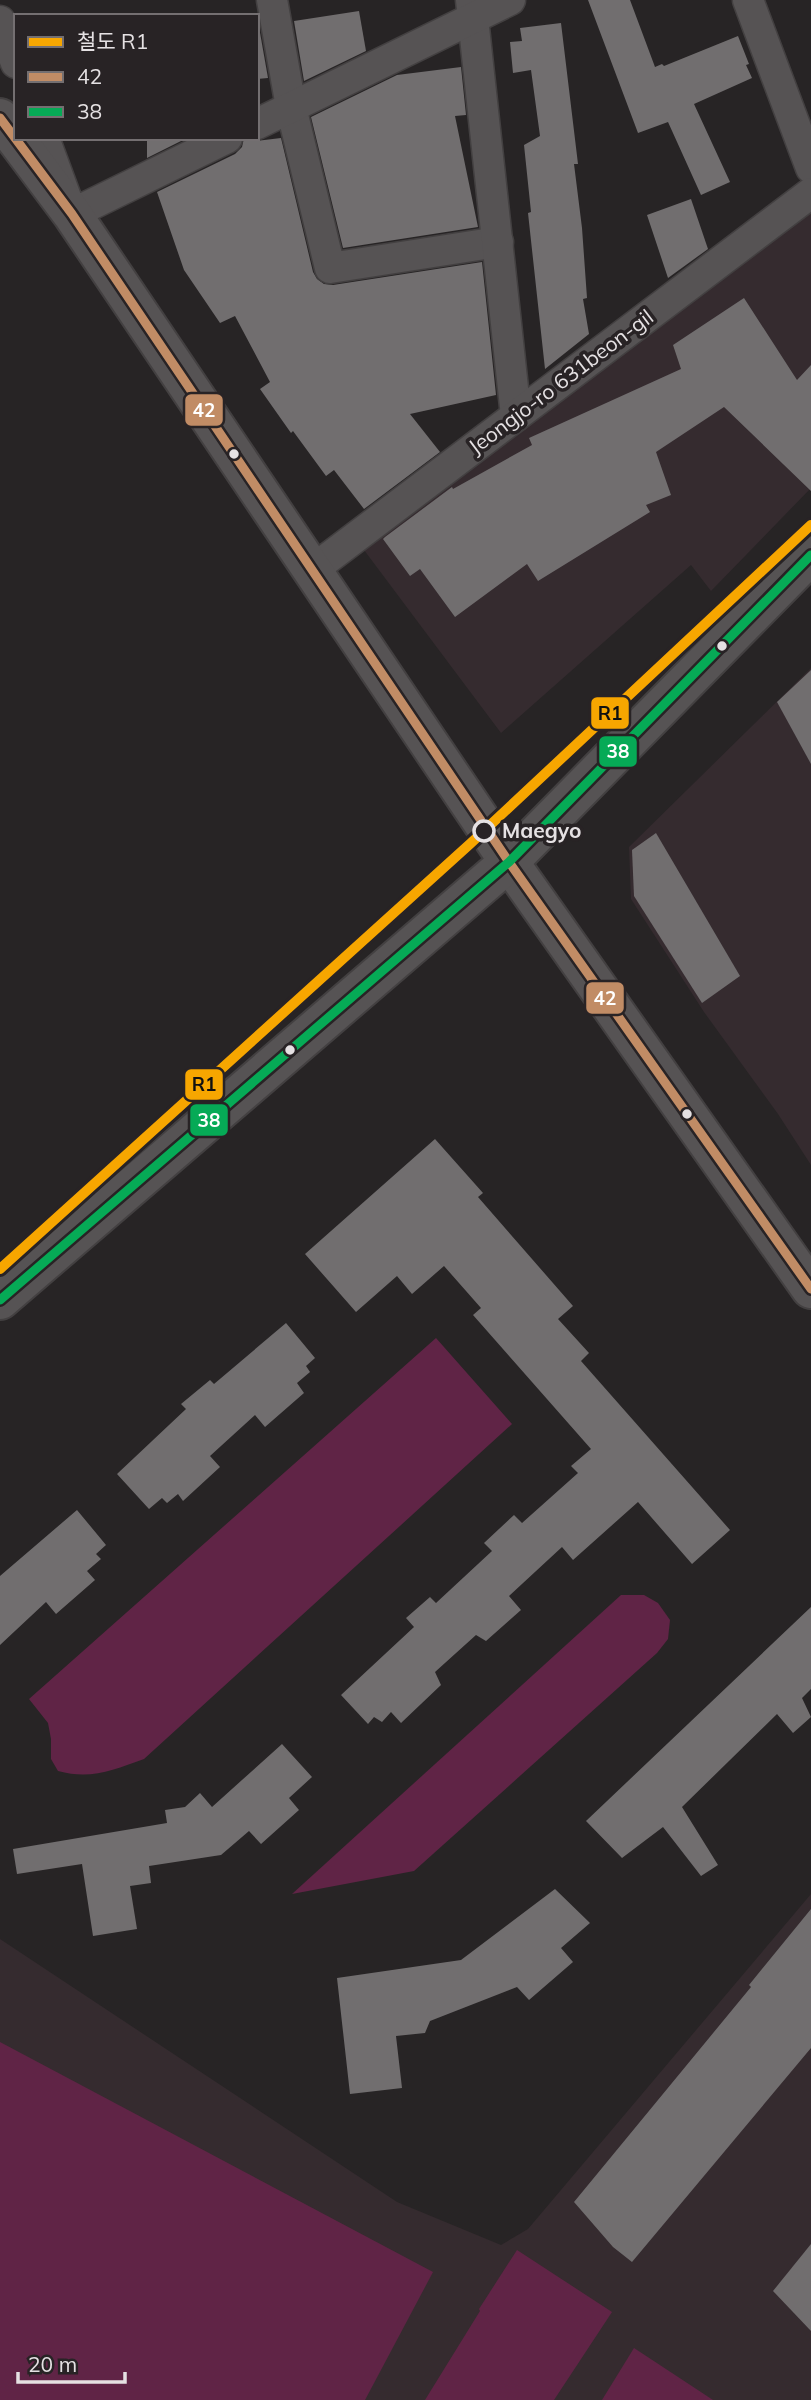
<svg xmlns="http://www.w3.org/2000/svg" width="811" height="2400" viewBox="0 0 811 2400" font-family="Mulish,'Noto Sans KR',sans-serif">
<style>
.built{fill:#352b2f}
.green{fill:#602446}
.building{fill:#716e6f}
.lines{fill:none;stroke-linecap:round;stroke-linejoin:round}
.street-casing{stroke:#434041;stroke-width:33}
.secondary-casing{stroke:#434041;stroke-width:42}
.street{stroke:#565354;stroke-width:30}
.secondary{stroke:#565354;stroke-width:38}
.bus-1-casing{stroke:#282325;stroke-width:14}
.bus-2-casing{stroke:#282325;stroke-width:14}
.bus-1{stroke:#c18c65;stroke-width:9}
.bus-2{stroke:#06aa56;stroke-width:9}
.rail-1-casing{stroke:#282325;stroke-width:16}
.rail-1{stroke:#f7a600;stroke-width:10}
.bus-dot{fill:#e5e1e3;stroke:#282325;stroke-width:2.5}
.stop-dot{fill:#282325;stroke:#e5e1e3;stroke-width:3.5}
.labels{text-anchor:middle;stroke-width:7;stroke-linejoin:round;paint-order:stroke}
.street-label{font-size:21px;fill:#e5e1e3;stroke:#282325}
.stop-label{font-size:21px;font-weight:bold;fill:#e5e1e3;stroke:#282325;text-anchor:start}
.line-badge{stroke:#282325;stroke-width:2.5}
.badge-label{font-size:19px;text-anchor:middle;font-weight:bold;fill:#fff}
.pale-badge-label{font-size:19px;text-anchor:middle;font-weight:bold;fill:#111}
</style>
<rect width="100%" height="100%" fill="#272425"/>
<g class="built">
<polygon points="811,207 811,488 711,591 691,565 501,733 358,542"/>
<polygon points="811,668 811,1165 778,1114 704,1012 631,899 629,847"/>
<polygon points="811,1894 811,2400 0,2400 0,1939 397,2202 501,2245 528,2229"/>
</g>
<g class="green">
<path d="M436,1338L512,1424L144,1759C113,1770 91,1780 58,1771L51,1759V1739L48,1723L29,1699Z"/>
<polygon points="621,1595 644,1595 658,1603 670,1620 668,1639 657,1653 414,1871 292,1894"/>
<polygon points="0,2042 433,2272 365,2400 0,2400"/>
<polygon points="517,2250 612,2312 554,2400 425,2400 480,2311 479,2309"/>
<polygon points="634,2348 713,2400 602,2400"/>
</g>
<g class="building">
<polygon points="588,0 630,0 655,67 662,64 664,66 738,36 749,64 746,65 752,78 694,104 730,182 701,195 668,122 638,133"/>
<polygon points="359,11 366,51 304,81 294,21"/>
<polygon points="561,23 578,164 574,164 582,228 587,298 583,299 589,334 545,369 528,213 531,212 524,145 540,136 531,70 513,73 510,42 522,41 520,28"/>
<polygon points="257,27 259,27 268,78 257,79"/>
<polygon points="461,67 466,115 455,116 478,227 343,248 311,117 397,75"/>
<polygon points="147,138 187,138 147,158"/>
<polygon points="244,138 256,141 281,138 313,272 317,279 324,284 333,285 482,262 496,395 410,414 440,452 364,509 334,470 326,476 293,431 291,433 260,389 270,382 235,316 220,323 184,270 157,192 235,154 242,147"/>
<polygon points="691,199 708,249 668,278 647,215"/>
<polygon points="744,298 797,380 811,365 811,491 724,407 656,452 671,495 646,505 650,512 538,581 527,564 455,617 420,569 410,576 383,539 385,537 452,487 453,489 532,445 529,438 681,369 673,345"/>
<polygon points="811,670 811,764 777,702"/>
<polygon points="656,833 740,976 702,1003 634,896 632,850"/>
<polygon points="435,1139 483,1193 478,1197 573,1306 558,1319 589,1353 581,1361 730,1530 692,1564 638,1502 573,1560 562,1547 509,1596 521,1610 486,1641 476,1635 435,1672 441,1685 401,1723 391,1712 382,1722 374,1717 368,1724 341,1695 414,1627 406,1618 430,1597 436,1603 492,1551 484,1543 514,1515 522,1523 578,1473 571,1466 591,1449 473,1315 481,1308 444,1266 412,1294 397,1276 356,1312 305,1254"/>
<polygon points="286,1323 315,1358 306,1366 310,1372 297,1383 304,1393 265,1427 255,1415 210,1456 220,1467 183,1501 178,1494 167,1503 162,1498 149,1509 117,1474 186,1409 181,1404 210,1380 214,1384"/>
<polygon points="77,1510 106,1545 96,1554 101,1559 87,1571 95,1580 56,1614 46,1602 0,1645 0,1576"/>
<polygon points="811,1607 811,1689 802,1698 811,1717 793,1733 777,1714 682,1807 718,1865 701,1876 663,1827 622,1858 586,1821"/>
<polygon points="282,1744 312,1777 289,1798 299,1810 261,1844 249,1831 221,1855 149,1866 151,1883 130,1886 137,1929 93,1936 82,1864 17,1874 13,1849 167,1823 165,1810 185,1807 200,1793 212,1807"/>
<polygon points="555,1889 590,1923 561,1948 573,1962 529,2000 517,1987 430,2021 425,2033 396,2036 402,2088 350,2094 337,1978 461,1960"/>
<polygon points="811,1909 811,2048 632,2262 613,2247 574,2202 751,1987 749,1985"/>
<polygon points="811,2244 811,2331 773,2291"/>
</g>
<g class="lines">
<g class="street-casing">
<g id="street">
<polyline points="272,0 291,107 330,268 498,242"/>
<polyline points="471,0 516,416"/>
<polyline points="748,0 811,168"/>
<polyline points="0,21 16,63"/>
<polyline points="257,124 510,0"/>
<polyline points="44,138 72,214 227,138"/>
<polyline points="311,571 811,193"/>
</g>
</g>
<g class="secondary-casing">
<g id="secondary">
<polyline points="0,118 72,214 509,862 811,1289"/>
<polyline points="0,1300 509,862 811,555"/>
</g>
</g>
<use href="#street" class="street"/>
<use href="#secondary" class="secondary"/>
<g class="bus-1-casing">
<polyline id="bus-1" points="0,118 72,214 509,862 811,1289"/>
</g>
<g class="bus-2-casing">
<polyline id="bus-2" points="0,1300 509,862 811,555"/>
</g>
<use href="#bus-1" class="bus-1"/>
<use href="#bus-2" class="bus-2"/>
<g class="rail-1-casing">
<polyline id="rail-1" points="0,1269 471,843 811,525"/>
</g>
<use href="#rail-1" class="rail-1"/>
</g>
<g class="bus-dot">
<circle cx="234" cy="454" r="6"/>
<circle cx="722" cy="646" r="6"/>
<circle cx="290" cy="1050" r="6"/>
<circle cx="687" cy="1114" r="6"/>
</g>
<circle class="stop-dot" cx="484" cy="831" r="10"/>
<g class="labels">
<g class="street-label">
<text transform="translate(561 382) rotate(-37)" y="7">Jeongjo-ro 631beon-gil</text>
</g>
<g class="stop-label">
<text x="502" y="838">Maegyo</text>
</g>
</g>
<g class="line-badge">
<rect x="184" y="393" width="40" height="34" rx="7" fill="#c18c65"/>
<rect x="590" y="696" width="40" height="34" rx="7" fill="#f7a600"/>
<rect x="598" y="735" width="40" height="33" rx="7" fill="#06aa56"/>
<rect x="585" y="981" width="40" height="34" rx="7" fill="#c18c65"/>
<rect x="184" y="1068" width="40" height="33" rx="7" fill="#f7a600"/>
<rect x="189" y="1103" width="40" height="34" rx="7" fill="#06aa56"/>
</g>
<g class="badge-label">
<text x="204" y="417">42</text>
<text x="618" y="758">38</text>
<text x="605" y="1005">42</text>
<text x="209" y="1127">38</text>
</g>
<g class="pale-badge-label">
<text x="610" y="720">R1</text>
<text x="204" y="1091">R1</text>
</g>
<rect x="14" y="14" width="245" height="126" fill="#282325" stroke="#746f71" stroke-width="2"/>
<rect x="28" y="37" width="35" height="10" fill="#f7a600" stroke="#746f71" stroke-width="2"/>
<text x="77" y="49" font-size="21" fill="#e5e1e3">철도 R1</text>
<rect x="28" y="72" width="35" height="10" fill="#c18c65" stroke="#746f71" stroke-width="2"/>
<text x="77" y="84" font-size="21" fill="#e5e1e3">42</text>
<rect x="28" y="107" width="35" height="10" fill="#06aa56" stroke="#746f71" stroke-width="2"/>
<text x="77" y="119" font-size="21" fill="#e5e1e3">38</text>
<path d="M18 2372v10h107v-10" fill="none" stroke="#e5e1e3" stroke-width="3.5"/>
<text x="28" y="2372" font-size="21" fill="#e5e1e3" stroke="#282325" stroke-width="5" paint-order="stroke">20 m</text>
</svg>
